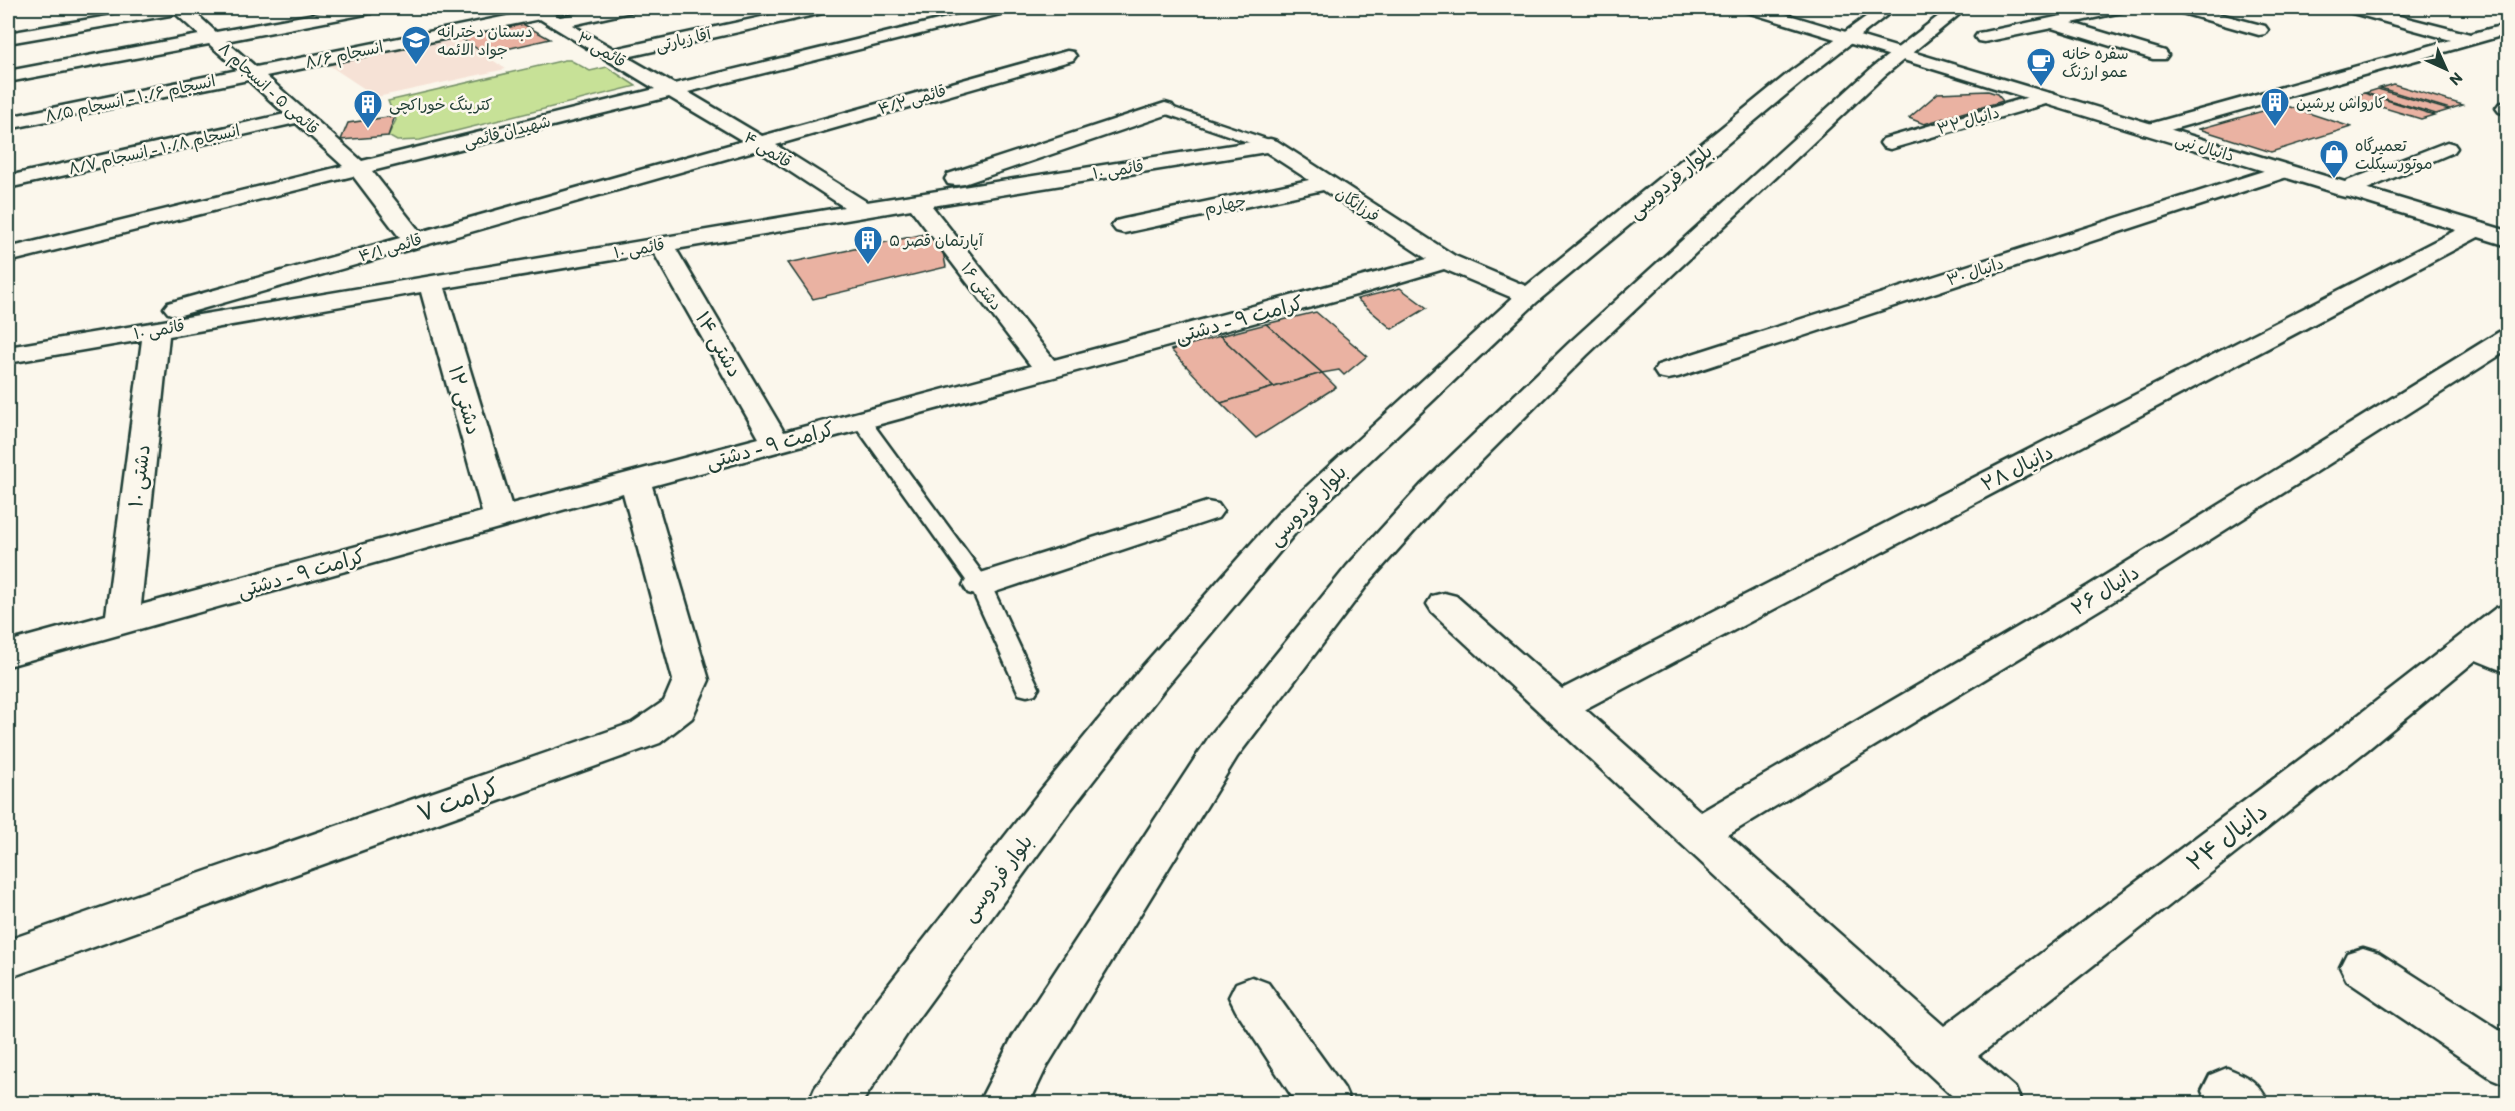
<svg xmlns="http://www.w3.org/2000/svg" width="2515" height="1111" viewBox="0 0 2515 1111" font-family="Itim,'Playpen Sans Arabic',sans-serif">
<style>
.built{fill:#f6e2d6}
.green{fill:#c7e197;stroke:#738f66;stroke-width:1.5}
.building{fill:#eab2a2;stroke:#1f3d34;stroke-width:1.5}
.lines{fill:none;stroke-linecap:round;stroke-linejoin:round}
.service-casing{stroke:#1f3d34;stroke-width:5}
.minor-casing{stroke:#1f3d34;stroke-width:5}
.secondary-casing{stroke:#1f3d34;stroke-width:5}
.primary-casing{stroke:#1f3d34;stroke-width:5}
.service{fill:#fbf7ec;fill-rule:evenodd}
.minor{fill:#fbf7ec;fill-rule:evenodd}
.secondary{fill:#fbf7ec;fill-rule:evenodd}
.primary{fill:#fbf7ec;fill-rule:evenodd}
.labels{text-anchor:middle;stroke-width:5;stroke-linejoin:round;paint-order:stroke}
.far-poi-label{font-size:16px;fill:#1f3d34;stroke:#fbf7ec;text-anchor:start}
.far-street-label{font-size:16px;fill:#1f3d34;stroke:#fbf7ec}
.street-label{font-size:20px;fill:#1f3d34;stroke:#fbf7ec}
.near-street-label{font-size:24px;fill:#1f3d34;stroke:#fbf7ec}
</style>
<rect width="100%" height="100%" fill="#fbf7ec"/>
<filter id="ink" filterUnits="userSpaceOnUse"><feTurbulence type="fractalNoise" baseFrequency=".0167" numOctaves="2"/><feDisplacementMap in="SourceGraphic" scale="12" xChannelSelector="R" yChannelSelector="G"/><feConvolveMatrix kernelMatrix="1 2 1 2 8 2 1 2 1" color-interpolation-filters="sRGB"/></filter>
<g filter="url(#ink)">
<polygon class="built" points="456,36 506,69 377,97 327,64"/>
<polygon class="green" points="565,60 570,60 590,71 607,67 636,86 420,140 397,141 388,136 396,120 388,101"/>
<g class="building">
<polygon points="521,23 550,39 485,54 458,36"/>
<polygon points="2393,84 2463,105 2450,109 2380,88"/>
<polygon points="2378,89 2449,110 2436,114 2365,93"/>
<polygon points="1988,91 1997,94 2003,101 1924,124 1909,118 1938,93"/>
<polygon points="2364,93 2434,115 2421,119 2351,98"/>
<polygon points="2284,105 2351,127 2271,152 2199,129"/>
<polygon points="395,116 388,136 341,140 348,123"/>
<polygon points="939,231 946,267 813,299 788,263"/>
<polygon points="1400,288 1427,308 1392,329 1357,299"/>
<polygon points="1316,312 1367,356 1344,375 1339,370 1322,373 1266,324"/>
<polygon points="1266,324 1322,373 1274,387 1220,336"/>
<polygon points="1220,336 1274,387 1221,403 1171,350"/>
<polygon points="1322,373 1336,387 1256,438 1221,403"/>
</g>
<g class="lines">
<g class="service-casing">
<g id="service">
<polygon points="1165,105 1275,142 1277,145 1270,149 1265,148 1161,112 1159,109 1161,106"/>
<polygon points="861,415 868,417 991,585 1039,688 1035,694 1027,696 1019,694 970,586 852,421 854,417"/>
</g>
</g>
<g class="minor-casing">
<g id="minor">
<path d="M156,8H190L216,32L347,8H379L371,13L226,41L256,67L527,12L524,8H543L560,17L608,8H637L635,11L572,25L614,49L803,8H831L823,13L627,57L674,84L988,8H1014L1012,11L688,92L762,136L1067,51L1073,52L1076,56L1073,60L776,145L867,202L1270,139L1277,141L1455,256L1538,291L1542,296L1538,301L1529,304L1520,301L1444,269L1367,292L652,486L709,680L692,718L660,743L8,978V940L632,723L664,701L673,680L623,493L8,666V642L106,615L142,340L8,363V347L844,207L757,150L177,316L168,313L164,308L168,303L400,238L353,176L8,262V248L343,166L296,123L8,188V176L285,114L248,80L8,129V117L238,70L209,44L8,82V71L199,35L176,14L8,43V33ZM540,19L655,89L362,161L266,76ZM669,97L743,141L420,232L372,171ZM1266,152L1309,180L1124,219L1116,221L1112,226L1116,231L1124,233L1323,190L1427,259L1054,360L932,206ZM911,209L1031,366L784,432L676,249ZM654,253L759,438L511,504L445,288ZM421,292L482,512L141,605L169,336Z"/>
<polygon points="2099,8 2128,8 2126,11 2072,23 2165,51 2168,55 2165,59 2153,59 2052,28 1984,42 1978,41 1975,37 1978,33 1984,32"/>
<polygon points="2173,8 2197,8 2265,26 2268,30 2265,34 2259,35 2175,11"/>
<polygon points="2343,8 2368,8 2470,34 2508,24 2508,34 2156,134 2142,134 2139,130 2142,126 2451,40 2345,11"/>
<polygon points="2046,92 2053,94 2056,98 2053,102 1890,149 1883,147 1880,143 1883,139"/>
<polygon points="2506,102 2508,114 2499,112 2496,108 2499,104"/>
<polygon points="1165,103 1172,105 1175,109 1172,113 964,184 956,185 948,184 945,179 948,174"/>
<polygon points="2447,142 2454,144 2457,148 2454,152 2353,195 2345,197 2337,195 2334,190 2337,185"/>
<polygon points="2282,165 2290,166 2293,171 2290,176 1678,377 1668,379 1658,377 1654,371 1658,365"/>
<polygon points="2476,222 2484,224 2488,229 2484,234 1585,709 1701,812 2088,586 2499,332 2508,330 2508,350 2112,602 1728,835 1944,1026 2339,730 2496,608 2508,605 2508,634 2499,642 2508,646 2508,673 2476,660 2367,750 1978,1056 2015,1088 2022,1104 1961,1104 1432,612 1427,604 1432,596 1444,593 1456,596 1562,689 2468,224"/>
<polygon points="1207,502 1218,504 1223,511 1218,518 992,593 980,596 968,593 963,585 968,577"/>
<polygon points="2363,948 2379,953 2508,1036 2508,1085 2491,1078 2347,981 2340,967 2347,953"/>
<polygon points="1252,977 1268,983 1344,1088 1351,1104 1297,1104 1236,1011 1229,997 1236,983"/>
<path d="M2227,1068C2249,1077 2259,1082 2269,1104H2208L2202,1091L2210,1075Z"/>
</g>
</g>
<g class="secondary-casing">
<polygon id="secondary" points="1742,8 1766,8 2508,231 2508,246 1744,11"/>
</g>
<g class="primary-casing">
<g id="primary">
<polygon points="1878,8 1896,8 1805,79 1538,301 1303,524 1166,687 1069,812 913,1025 861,1104 808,1104 815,1088 879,997 1041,790 1140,669 1281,510 1520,291 1791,71"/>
<polygon points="1949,8 1967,8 1885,75 1587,355 1444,498 1371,580 1237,757 1047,1066 1029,1104 978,1104 1013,1036 1209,737 1347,566 1422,484 1569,343 1873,67"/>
</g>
</g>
<use href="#service" class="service"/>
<use href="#minor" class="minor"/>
<use href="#secondary" class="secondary"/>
<use href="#primary" class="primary"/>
</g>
</g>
<defs>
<g id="school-pin" transform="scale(1.5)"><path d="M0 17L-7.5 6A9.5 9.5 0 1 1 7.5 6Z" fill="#1f6fb2" stroke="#fbf7ec"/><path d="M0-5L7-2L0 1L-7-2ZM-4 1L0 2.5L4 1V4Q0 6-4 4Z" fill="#fff"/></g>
<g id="cafe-pin" transform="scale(1.5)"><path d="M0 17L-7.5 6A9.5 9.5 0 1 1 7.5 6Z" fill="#1f6fb2" stroke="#fbf7ec"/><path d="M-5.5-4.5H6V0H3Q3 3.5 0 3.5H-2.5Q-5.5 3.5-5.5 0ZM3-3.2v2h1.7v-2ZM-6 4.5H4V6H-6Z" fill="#fff"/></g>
<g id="building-pin" transform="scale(1.5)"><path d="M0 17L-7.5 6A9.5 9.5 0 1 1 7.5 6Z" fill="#1f6fb2" stroke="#fbf7ec"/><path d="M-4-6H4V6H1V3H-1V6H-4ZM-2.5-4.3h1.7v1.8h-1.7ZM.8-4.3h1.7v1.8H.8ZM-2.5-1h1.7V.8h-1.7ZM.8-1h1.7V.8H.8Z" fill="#fff"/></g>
<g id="shop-pin" transform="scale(1.5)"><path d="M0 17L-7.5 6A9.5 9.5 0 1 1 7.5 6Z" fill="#1f6fb2" stroke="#fbf7ec"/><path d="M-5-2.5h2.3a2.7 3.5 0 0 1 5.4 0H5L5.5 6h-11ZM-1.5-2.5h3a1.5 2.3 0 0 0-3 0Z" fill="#fff"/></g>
</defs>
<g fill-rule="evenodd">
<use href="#school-pin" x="416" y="40"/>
<use href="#cafe-pin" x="2041" y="62"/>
<use href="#building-pin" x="2275" y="102"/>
<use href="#building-pin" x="368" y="104"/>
<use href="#shop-pin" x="2334" y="154"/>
<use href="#building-pin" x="868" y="240"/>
</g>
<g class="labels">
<g class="far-poi-label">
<text x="437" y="37">دبستان دخترانه<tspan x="437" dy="18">جواد الائمه</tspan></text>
<text x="2062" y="59">سفره خانه<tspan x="2062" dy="18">عمو ارژنگ</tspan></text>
<text x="2296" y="108">کارواش پرشین</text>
<text x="389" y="110">کترینگ خوراکچی</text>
<text x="2355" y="151">تعمیرگاه<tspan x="2355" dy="18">موتورسیکلت</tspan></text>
<text x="889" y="246">آپارتمان قصر ۵</text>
</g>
<g class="far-street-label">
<text transform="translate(683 39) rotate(-13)" y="6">آقا زیارتی</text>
<text transform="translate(602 49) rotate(31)" y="6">قائمی ۳</text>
<text transform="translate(344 54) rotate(-12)" y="6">انسجام ۸/۶</text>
<text transform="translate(269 88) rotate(42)" y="6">قائمی ۵ - انسجام ۸</text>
<text transform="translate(130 98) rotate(-12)" y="6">انسجام ۱۰/۶ - انسجام ۸/۵</text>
<text transform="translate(912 99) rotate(-16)" y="6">قائمی ۴/۲</text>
<text transform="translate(1968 120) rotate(-16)" y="6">دانیال ۳۲</text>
<text transform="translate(507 131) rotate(-14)" y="6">شهیدان قائمی</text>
<text transform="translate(2205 147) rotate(17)" y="6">دانیال نبی</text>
<text transform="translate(154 149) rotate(-13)" y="6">انسجام ۱۰/۸ - انسجام ۸/۷</text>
<text transform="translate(768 149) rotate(32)" y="6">قائمی ۴</text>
<text transform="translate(1118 169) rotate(-9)" y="6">قائمی ۱۰</text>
<text transform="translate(1225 204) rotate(-12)" y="6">چهارم</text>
<text transform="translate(1358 204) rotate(33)" y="6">فرزانگان</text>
<text transform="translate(390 247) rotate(-16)" y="6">قائمی ۴/۱</text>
<text transform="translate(639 248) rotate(-10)" y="6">قائمی ۱۰</text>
<text transform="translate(1975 271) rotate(-18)" y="6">دانیال ۳۰</text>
<text transform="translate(982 286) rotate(52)" y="6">دشتی ۱۶</text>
<text transform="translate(159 329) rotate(-10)" y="6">قائمی ۱۰</text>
</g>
<g class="street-label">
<text transform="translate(1670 181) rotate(-40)" y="7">بلوار فردوسی</text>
<text transform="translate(1239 319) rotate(-15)" y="7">کرامت ۹ - دشتی</text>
<text transform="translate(719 344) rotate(60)" y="7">دشتی ۱۴</text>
<text transform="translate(465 400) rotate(74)" y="7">دشتی ۱۲</text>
<text transform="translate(770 445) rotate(-15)" y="7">کرامت ۹ - دشتی</text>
<text transform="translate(2017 468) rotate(-27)" y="7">دانیال ۲۸</text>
<text transform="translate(139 476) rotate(-83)" y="7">دشتی ۱۰</text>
<text transform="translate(1307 505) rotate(-46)" y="7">بلوار فردوسی</text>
<text transform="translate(301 573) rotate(-16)" y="7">کرامت ۹ - دشتی</text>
<text transform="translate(2105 590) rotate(-32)" y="7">دانیال ۲۶</text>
<text transform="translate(997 878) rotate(-53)" y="7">بلوار فردوسی</text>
</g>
<g class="near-street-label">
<text transform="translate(458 800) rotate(-20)" y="8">کرامت ۷</text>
<text transform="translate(2227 837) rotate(-38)" y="8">دانیال ۲۴</text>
</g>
</g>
<rect width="2515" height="1111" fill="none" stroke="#fbf7ec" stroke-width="30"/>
<rect x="15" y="15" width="2485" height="1081" fill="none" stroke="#1f3d34" stroke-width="2" filter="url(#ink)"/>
<g transform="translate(2446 69) rotate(135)" stroke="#fbf7ec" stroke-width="4.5" paint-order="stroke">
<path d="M0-4.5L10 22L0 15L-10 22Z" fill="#1f3d34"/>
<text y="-9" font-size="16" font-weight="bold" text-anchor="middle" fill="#1f3d34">N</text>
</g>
</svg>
